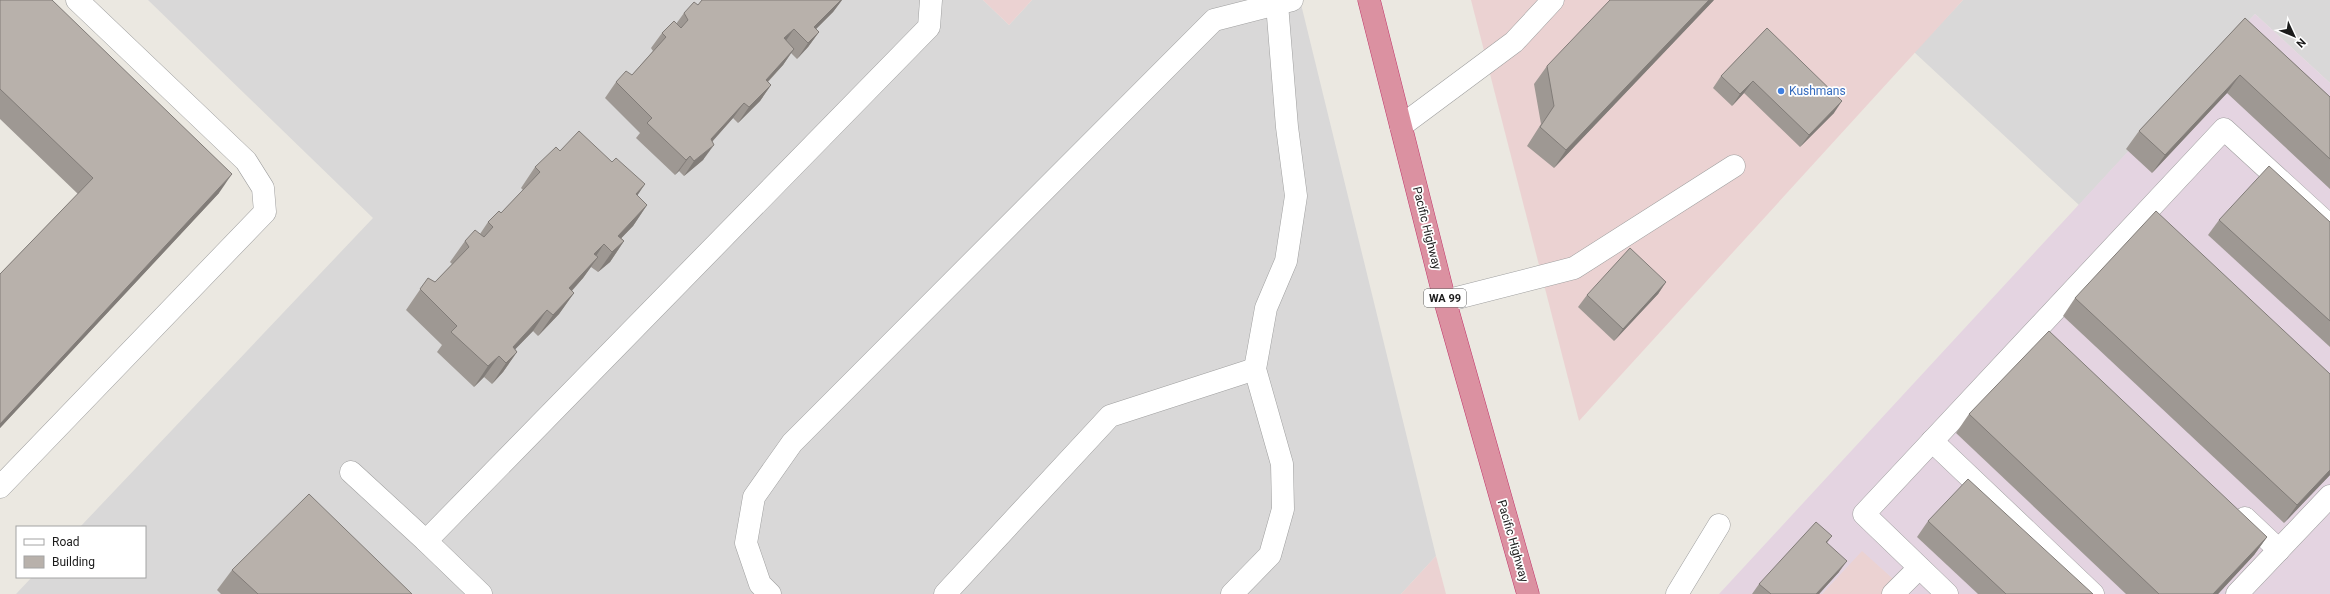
<svg xmlns="http://www.w3.org/2000/svg" width="2330" height="594" viewBox="0 0 2330 594" font-family="Roboto,sans-serif">
<style>
.residential{fill:#d9d8d8}
.commercial{fill:#ebd2d2}
.industrial{fill:#e4d4e1}
.lines{fill:none;stroke-linecap:round;stroke-linejoin:round}
.minor-casing{stroke:#9f9f9f;stroke-width:23}
.highway-casing{stroke:#c1376b;stroke-width:23}
.minor{stroke:#fff;stroke-width:22}
.highway{stroke:#db91a1;stroke-width:22}
.wall{fill:#9e9893}
.shaded-wall{fill:#817c78}
.building{fill:#b8b1ab;stroke:#817c78}
.shop-dot{fill:#3f7fe0;stroke:#fff;stroke-width:1.5}
.labels{text-anchor:middle;stroke-width:3.5;stroke-linejoin:round;paint-order:stroke}
.shield{fill:#fff;stroke:#5f5f5f;stroke-width:1}
.shield-label{font-size:11px;font-weight:bold;fill:#1b1b1b}
.shop-label{font-size:12px;fill:#366cbe;stroke:#fff;text-anchor:start}
.street-label{font-size:12px;fill:#1b1b1b;stroke:#fff}
</style>
<rect width="100%" height="100%" fill="#ebe8e1"/>
<g class="residential">
<polygon points="148,0 983,0 1009,25 1032,0 1300,0 1436,556 1401,594 16,594 32,577 145,577 145,527 80,527 373,218"/>
<polygon points="1963,0 2330,0 2330,83 2255,14 2079,205 1914,52"/>
</g>
<g class="commercial">
<polygon points="983,0 1032,0 1009,25"/>
<polygon points="1471,0 1963,0 1579,421"/>
<polygon points="1862,550 1910,594 1822,594"/>
<polygon points="1436,556 1446,594 1401,594"/>
</g>
<polygon class="industrial" points="2255,14 2330,83 2330,594 1910,594 1862,551 1822,594 1719,594"/>
<g class="lines">
<g class="minor-casing">
<g id="minor">
<polyline points="1401,126 1514,42 1553,0"/>
<polyline points="1445,301 1574,268 1734,166"/>
<polyline points="1932,441 2093,594"/>
<polyline points="351,472 426,541"/>
<polyline points="0,487 265,212 263,188 246,161 77,0"/>
<polyline points="2245,518 2279,550"/>
<polyline points="481,594 426,541 929,27 931,0"/>
<polyline points="770,594 760,584 746,543 754,497 792,443 1214,20 1292,0"/>
<polyline points="945,594 1110,416 1255,369"/>
<polyline points="1232,594 1270,555 1283,509 1282,464 1255,369 1266,308 1286,261 1296,196 1287,127 1277,4"/>
<polyline points="1677,594 1719,525"/>
<polyline points="1893,594 1919,568"/>
<polyline points="1947,594 1864,514 2224,129 2330,226"/>
<polyline points="2237,594 2330,496"/>
</g>
</g>
<g class="highway-casing">
<polyline id="highway" points="1369,0 1445,301 1528,594"/>
</g>
<use href="#minor" class="minor"/>
<use href="#highway" class="highway"/>
</g>
<g class="wall">
<polygon points="0,0 219,193 0,428 0,274 78,194 0,119"/>
<polygon points="702,0 842,0 833,12 816,29 819,32 808,47 797,59 791,53 783,65 768,82 771,85 760,101 738,123 733,118 712,142 703,160 684,176 679,171 675,175 636,138 640,133 605,98 616,82 632,75 653,51 651,48 662,33 676,24 684,13 698,5"/>
<polygon points="1714,0 1554,168 1527,146 1541,124 1534,84 1547,66"/>
<polygon points="2245,18 2330,97 2330,189 2227,93 2152,173 2126,149 2139,131"/>
<polygon points="1767,28 1834,113 1800,147 1744,93 1732,106 1713,88 1721,76"/>
<polygon points="560,151 612,162 645,184 637,195 647,205 633,226 621,238 624,241 610,262 598,272 591,267 583,278 572,291 574,293 559,314 538,336 533,331 515,349 517,352 503,372 492,384 484,377 474,387 437,352 442,345 406,310 428,278 435,282 452,264 450,262 465,241 480,234 488,222 501,213 523,190 521,188 535,167"/>
<polygon points="2219,220 2330,222 2330,347 2208,235"/>
<polygon points="1666,282 1658,294 1614,341 1578,307 1587,295"/>
<polygon points="2075,298 2330,374 2330,475 2284,523 2063,316"/>
<polygon points="1969,414 2267,537 2254,555 2218,594 2126,594 1956,433"/>
<polygon points="1928,521 2093,594 1978,594 1917,537"/>
<polygon points="1832,536 1827,543 1839,572 1819,594 1752,594 1759,584"/>
<polygon points="232,570 412,594 221,594 217,590"/>
</g>
<g class="shaded-wall">
<polygon points="841,0 842,0 833,12 805,40 814,27"/>
<polygon points="1709,0 1714,0 1554,168 1566,150"/>
<polygon points="794,29 783,45 784,38"/>
<polygon points="819,32 808,47 797,59 808,43"/>
<polygon points="794,49 783,65 755,95 766,80"/>
<polygon points="2240,75 2227,93 2152,173 2165,155"/>
<polygon points="1753,81 1744,93 1732,106 1740,94"/>
<polygon points="771,85 760,101 738,123 749,107"/>
<polygon points="1842,101 1834,113 1800,147 1809,135"/>
<polygon points="744,103 733,118 700,155 711,139"/>
<polygon points="714,145 703,160 684,176 694,161"/>
<polygon points="690,156 679,171 675,175 686,160"/>
<polygon points="232,174 219,193 0,428 0,424"/>
<polygon points="645,184 631,205 636,194"/>
<polygon points="647,205 633,226 610,250 618,236"/>
<polygon points="624,241 610,262 598,272 612,252"/>
<polygon points="604,244 590,265 594,254"/>
<polygon points="598,257 583,278 555,309 569,288"/>
<polygon points="1666,282 1658,294 1614,341 1623,329"/>
<polygon points="574,293 559,314 538,336 553,315"/>
<polygon points="547,310 533,331 504,361 513,347"/>
<polygon points="517,352 503,372 492,384 506,363"/>
<polygon points="499,356 484,377 474,387 488,366"/>
<polygon points="2330,470 2330,475 2284,523 2297,505"/>
<polygon points="2267,537 2254,555 2218,594 2213,594"/>
<polygon points="1847,561 1839,572 1819,594 1816,594"/>
</g>
<g class="building">
<polygon points="0,0 52,0 232,174 0,424 0,274 93,178 0,89"/>
<polygon points="702,0 841,0 814,27 819,32 808,43 794,29 784,38 794,49 766,80 771,85 749,107 744,103 711,139 714,145 694,161 690,156 686,160 647,123 652,118 616,82 626,71 632,75 666,37 662,33 674,21 681,28 688,20 684,13 694,2 698,5"/>
<polygon points="1610,0 1709,0 1566,150 1540,127 1554,106 1547,66"/>
<polygon points="2245,18 2330,97 2330,159 2240,75 2165,155 2139,131"/>
<polygon points="1767,28 1842,101 1809,135 1753,81 1740,94 1721,76"/>
<polygon points="579,131 612,162 616,158 645,184 636,194 647,205 618,236 624,241 612,252 604,244 594,254 598,257 569,288 574,293 553,315 547,310 513,347 517,352 506,363 499,356 488,366 451,332 457,326 420,289 428,278 435,282 469,247 465,241 475,230 484,237 493,227 488,222 499,211 501,213 540,172 535,167 556,147 560,151"/>
<polygon points="2269,166 2330,222 2330,321 2219,220"/>
<polygon points="2156,211 2330,374 2330,470 2297,505 2075,298"/>
<polygon points="1630,248 1666,282 1623,329 1587,295"/>
<polygon points="2049,331 2267,537 2213,594 2159,594 1969,414"/>
<polygon points="1968,479 2093,594 2006,594 1928,521"/>
<polygon points="309,494 412,594 258,594 232,570"/>
<polygon points="1816,522 1832,536 1826,542 1847,561 1816,594 1771,594 1759,584"/>
</g>
<circle class="shop-dot" cx="1781" cy="91" r="4"/>
<g class="labels">
<rect class="shield" x="1424" y="289" width="42" height="18" rx="3"/>
<g class="shield-label">
<text x="1445" y="302">WA 99</text>
</g>
<g class="shop-label">
<text x="1789" y="95">Kushmans</text>
</g>
<g class="street-label">
<text transform="translate(1427 228) rotate(76)" y="4">Pacific Highway</text>
<text transform="translate(1513 541) rotate(74)" y="4">Pacific Highway</text>
</g>
</g>
<rect x="16" y="526" width="130" height="52" fill="#ffffff" stroke="#a4a4a4"/>
<rect x="24" y="539" width="20" height="6" fill="#ffffff" stroke="#a4a4a4"/>
<text x="52" y="546" font-size="12" fill="#1b1b1b">Road</text>
<rect x="24" y="556" width="20" height="12" fill="#b8b1ab" stroke="#a4a4a4"/>
<text x="52" y="566" font-size="12" fill="#1b1b1b">Building</text>
<g transform="translate(2294 36) rotate(134)" stroke="#ffffff" stroke-width="3" paint-order="stroke">
<path d="M0-3L7 15L0 10L-7 15Z" fill="#1b1b1b"/>
<text y="-6" font-size="11" font-weight="bold" text-anchor="middle" fill="#1b1b1b">N</text>
</g>
</svg>
